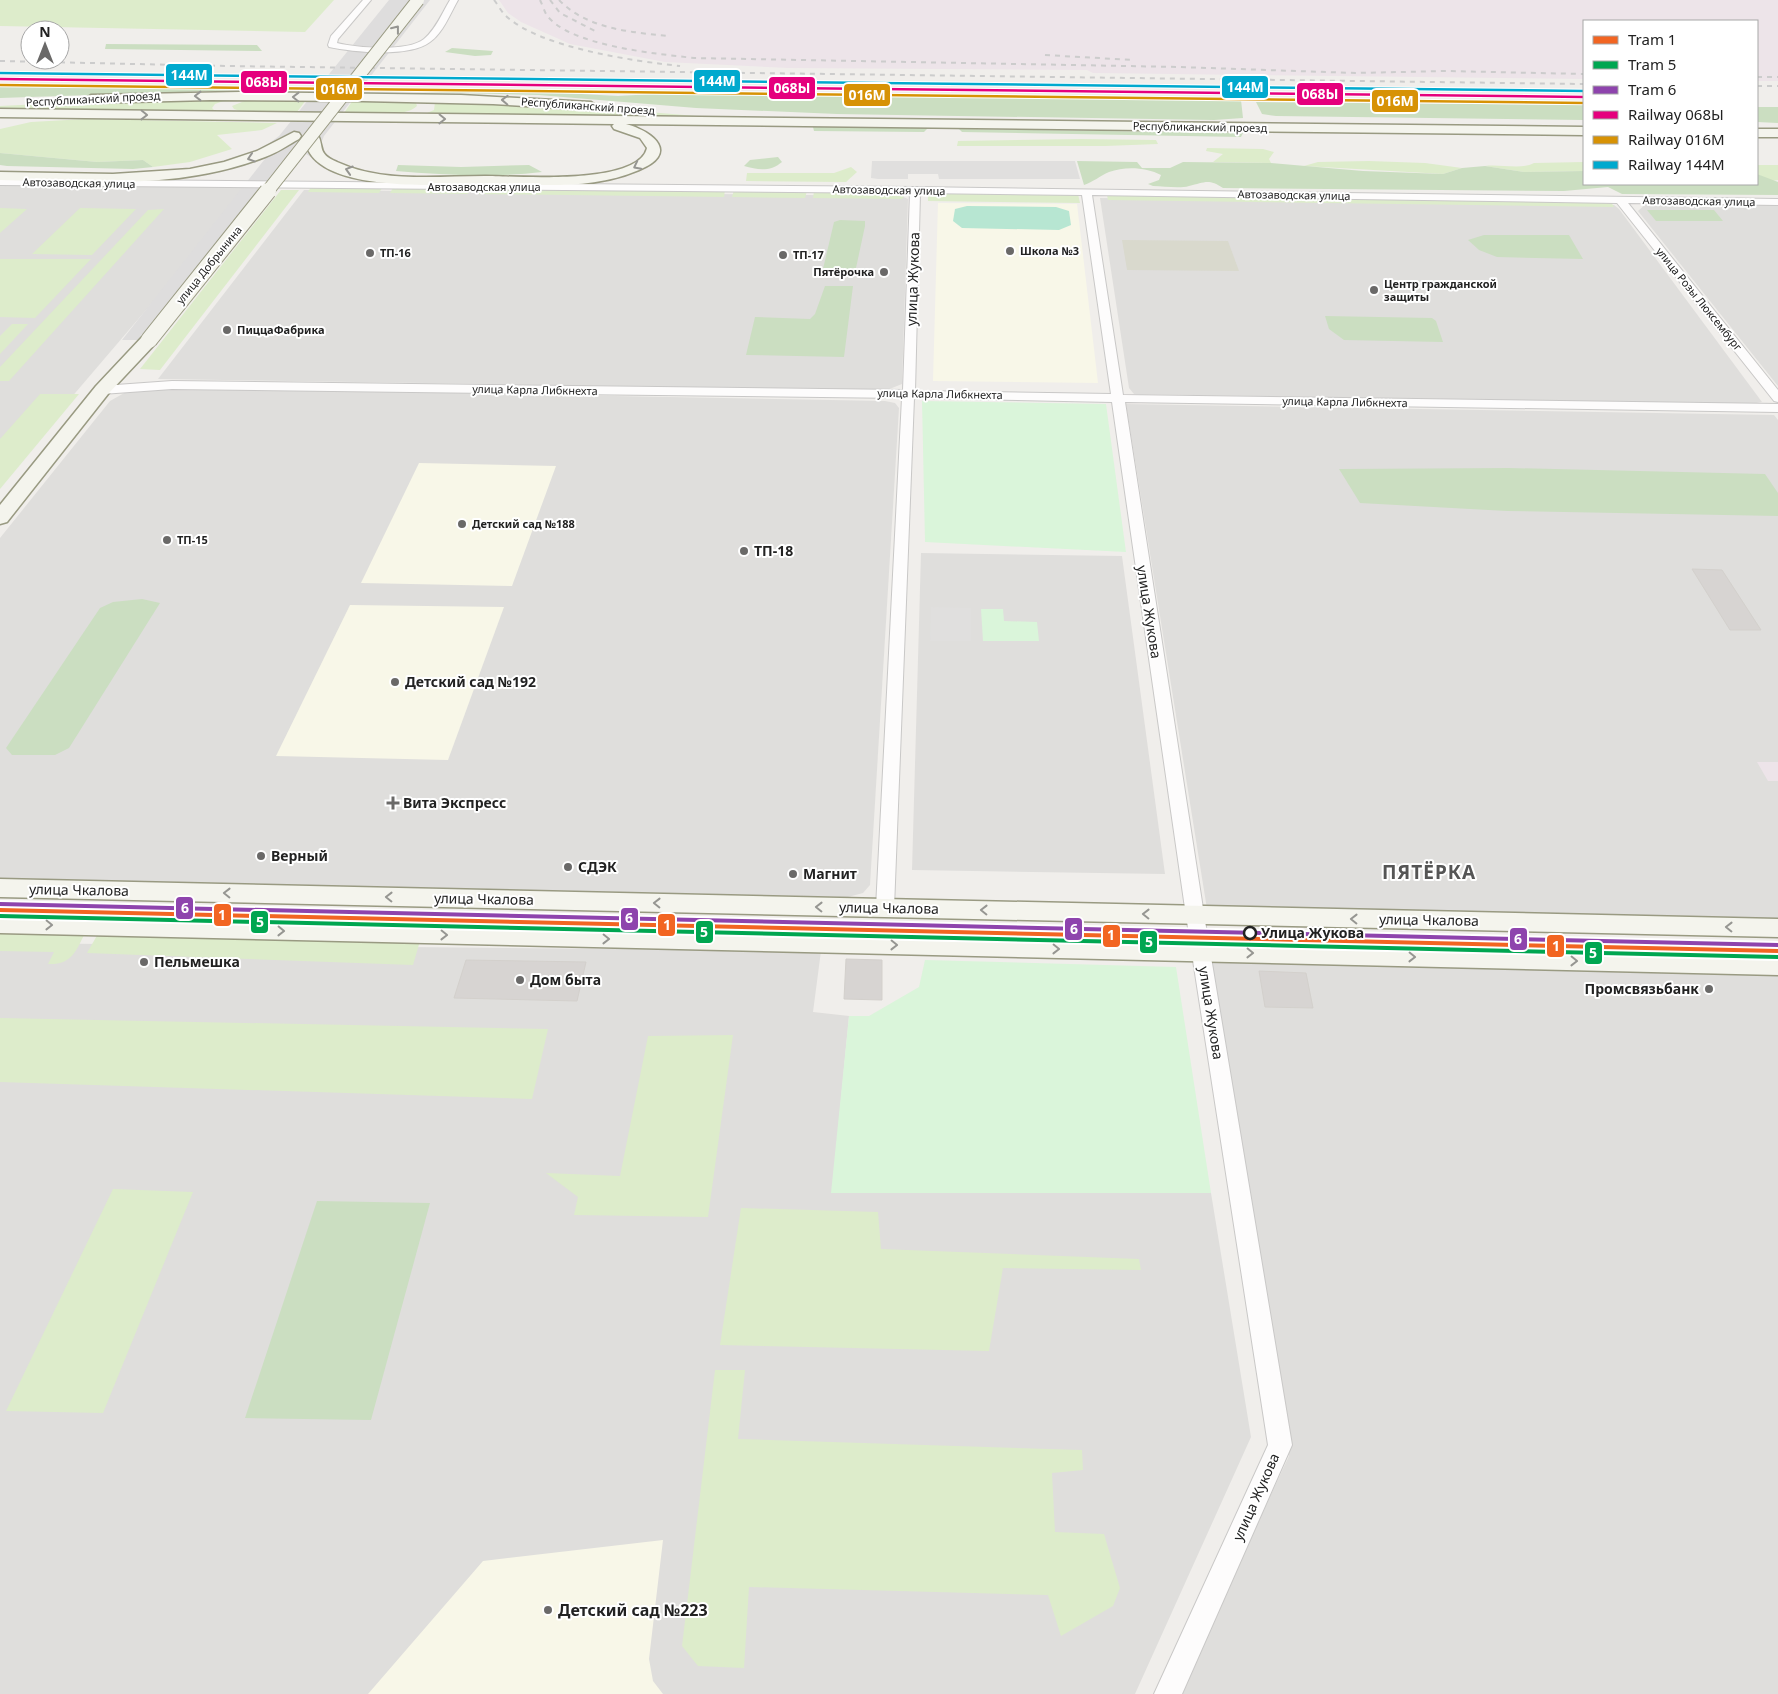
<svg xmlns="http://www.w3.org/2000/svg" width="1778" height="1694" viewBox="0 0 1778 1694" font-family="'Noto Sans',sans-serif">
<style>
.residential{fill:#dfdedc}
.industrial{fill:#ede4e9}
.education{fill:#f8f7e8}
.construction{fill:#d9d9cd}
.grass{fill:#ddeccb}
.forest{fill:#cbdec1}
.park{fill:#daf5da}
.pitch{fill:#b7e6d2}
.parking{fill:#e0dfde}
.pier{fill:#dedddd}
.building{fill:#d7d4d2;stroke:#d3d0cc}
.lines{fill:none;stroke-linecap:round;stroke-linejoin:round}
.street-casing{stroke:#c9c8c7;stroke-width:2}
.secondary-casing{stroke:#999a82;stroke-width:3}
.street{fill:#fdfcfc;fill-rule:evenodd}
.secondary{fill:#f4f4ed;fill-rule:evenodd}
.rail{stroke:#ccc;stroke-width:2;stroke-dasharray:5 5;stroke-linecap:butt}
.secondary-bridge-far1-casing{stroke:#999a82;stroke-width:14;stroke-linecap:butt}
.secondary-bridge-casing{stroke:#999a82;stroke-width:18;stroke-linecap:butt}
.secondary-bridge-far1{stroke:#f4f4ed;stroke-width:12}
.secondary-bridge{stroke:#f4f4ed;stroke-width:16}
.rail-1-casing{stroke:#fff;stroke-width:4.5}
.rail-2-casing{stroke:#fff;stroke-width:4.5}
.rail-3-casing{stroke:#fff;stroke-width:4.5}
.rail-1{stroke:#e5007d;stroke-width:2.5}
.rail-2{stroke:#d79205;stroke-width:2.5}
.rail-3{stroke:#00a9ce;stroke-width:2.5}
.tram-1-casing{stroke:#fff;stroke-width:8}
.tram-2-casing{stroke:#fff;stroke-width:8}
.tram-3-casing{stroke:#fff;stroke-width:8}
.tram-1{stroke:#f26522;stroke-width:4}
.tram-2{stroke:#00a651;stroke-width:4}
.tram-3{stroke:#8e44ad;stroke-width:4}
.oneway{stroke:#969692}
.poi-dot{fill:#6a6968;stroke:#fff;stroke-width:2}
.stop-dot{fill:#fff;stroke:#222;stroke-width:2.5}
.labels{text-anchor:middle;stroke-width:4;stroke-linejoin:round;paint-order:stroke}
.far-street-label{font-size:11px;fill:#222;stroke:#fff}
.far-poi-label{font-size:11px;font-weight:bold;fill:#222;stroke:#fff;text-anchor:start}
.street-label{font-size:14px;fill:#222;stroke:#fff}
.poi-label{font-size:14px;font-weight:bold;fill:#222;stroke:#fff;text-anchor:start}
.stop-label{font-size:14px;font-weight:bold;fill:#222;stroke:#fff;text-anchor:start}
.near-poi-label{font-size:16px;font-weight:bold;fill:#222;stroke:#fff;text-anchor:start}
.district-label{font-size:19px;font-weight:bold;letter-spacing:1px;fill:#555;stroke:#fff}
.line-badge{stroke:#fff;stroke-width:2}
.badge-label{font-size:14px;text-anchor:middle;font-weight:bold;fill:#fff}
</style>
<rect width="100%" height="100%" fill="#f0eeeb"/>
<g class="residential">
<polygon points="0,184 251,187 0,481"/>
<polygon points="304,190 901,196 908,199 902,384 887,390 158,379"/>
<polygon points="1100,198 1614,205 1619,209 1762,402 1751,404 1134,394 1129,388"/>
<polygon points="1646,204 1778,205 1778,386 1638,211"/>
<polygon points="176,388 885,401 895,403 899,408 870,885 863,893 848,897 0,878 0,538 110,401 126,392"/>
<polygon points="1126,404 1774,415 1778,420 1778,921 1207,909"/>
<polygon points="921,553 1122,556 1165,874 912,870"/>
<polygon points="0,943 821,951 813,1012 849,1016 832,1193 1211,1193 1251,1437 1135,1694 0,1694"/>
<polygon points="1209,957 1778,971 1778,1694 1177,1694 1289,1456"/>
</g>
<g class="industrial">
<polygon points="499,0 1778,0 1778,81 1757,81 1757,21 1584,21 1584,79 1093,73 1087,70 788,68 665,62 570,44 521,22 508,13"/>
<polygon points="1757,762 1778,762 1778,781 1768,781"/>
</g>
<g class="education">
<polygon points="938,203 1077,204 1098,383 933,381"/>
<polygon points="419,463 556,466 512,586 361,583"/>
<polygon points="350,605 504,607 448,760 276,756"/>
<polygon points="663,1540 649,1659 653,1681 663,1694 368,1694 483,1561"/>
</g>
<polygon class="construction" points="1122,240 1228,241 1239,271 1127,270"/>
<g class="grass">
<polygon points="0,0 334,0 305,32 0,26"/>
<polygon points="232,98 215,104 212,108 218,114 0,110 0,106 121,100"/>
<polygon points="247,100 306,100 297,112 240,111 234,109 232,106"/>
<path d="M353,100L409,101L416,103L417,106C404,119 361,113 344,113Z"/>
<polygon points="435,102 541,103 720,118 420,116 434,110"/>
<polygon points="85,119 277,123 262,130 217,135 232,149 190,162 153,167 143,160 97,162 0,153 0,129 31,122"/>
<polygon points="1081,139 1156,140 1158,144 1105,146 957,146 958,141"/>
<polygon points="1207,148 1263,149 1274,152 1269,159 1271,163 1213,162 1223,154 1206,151"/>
<polygon points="1369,161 1425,163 1462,168 1443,174 1304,166 1318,162"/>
<path d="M1584,162V171L1524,172L1485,166C1500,164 1522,170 1534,163Z"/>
<polygon points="1757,165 1778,165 1778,180 1771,181 1757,174"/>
<polygon points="851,167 857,172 846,182 746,181 747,173 834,173"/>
<polygon points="311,187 382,188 379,193 308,192"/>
<polygon points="393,188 470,188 468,194 390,193"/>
<polygon points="481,188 725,190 724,197 478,194"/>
<polygon points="281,190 299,190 160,370 140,369"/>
<polygon points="734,190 807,191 805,198 732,197"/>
<polygon points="814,191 901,192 905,195 902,199 813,198"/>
<polygon points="928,193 1078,194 1080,203 928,201"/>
<polygon points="1107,195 1611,202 1614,207 1108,200"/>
<polygon points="0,208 27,209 0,233"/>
<polygon points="80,208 136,209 92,255 32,254"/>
<polygon points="164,209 9,381 0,381 0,367 148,210"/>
<polygon points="0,259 91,259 35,318 0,317"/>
<polygon points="12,324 28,324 0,354 0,336"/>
<polygon points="40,394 79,394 0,489 0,439"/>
<path d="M0,931L85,933C76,951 72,965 48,964L54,952L0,951Z"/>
<polygon points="99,932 420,941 413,965 87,953"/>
<polygon points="0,1018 548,1029 532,1099 0,1082"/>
<polygon points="733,1035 708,1217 574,1215 578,1197 546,1173 620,1176 648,1036"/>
<polygon points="113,1189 193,1192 103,1413 6,1411"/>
<polygon points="741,1208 878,1212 881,1249 1139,1259 1141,1270 1003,1268 989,1351 720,1345"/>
<polygon points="715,1370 745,1370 738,1439 1082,1450 1083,1470 1052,1473 1055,1532 1104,1534 1120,1588 1113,1606 1061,1636 1048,1595 749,1587 744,1668 698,1666 682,1646"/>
</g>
<g class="forest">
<polygon points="106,44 257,45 262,51 105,49"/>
<polygon points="452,48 493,51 491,55 475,56 445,52"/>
<polygon points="0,85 299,88 0,98"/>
<polygon points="377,89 544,92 618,96 654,94 1241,100 1243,118 1214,120 837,114 696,108 539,95 371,91"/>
<polygon points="1256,102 1584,105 1584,120 1276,116 1262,114"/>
<polygon points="1757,107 1778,107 1778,123 1757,122"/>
<polygon points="813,127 928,128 924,132 814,131"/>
<polygon points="959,129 1243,133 1241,137 962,132"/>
<polygon points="0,153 97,162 143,160 153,167 133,169 7,166 0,165"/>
<path d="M778,157L782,162C770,172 758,170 744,166L750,160Z"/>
<path d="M1077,161L1137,162L1142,168H1170L1183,162L1271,163L1363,171L1443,174L1462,168L1485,166L1524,172L1584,171V184H1757V174L1778,182V195L1622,194L1608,187L1564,191L1223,188C1208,178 1204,183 1189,186C1179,189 1164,186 1153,186L1148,184L1159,180L1161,175C1146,167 1125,166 1109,172C1100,176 1093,182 1084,185Z"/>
<path d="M398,165L461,167L529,165L542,172C494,178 444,175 396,171Z"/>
<polygon points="1647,210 1714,210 1723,221 1656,221"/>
<polygon points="840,220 865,221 865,226 856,268 834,273 823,269 834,222"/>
<polygon points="1484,235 1569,235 1583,259 1497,257 1479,250 1468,240"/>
<polygon points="825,286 853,286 844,357 746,355 755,317 810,319 815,314"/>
<polygon points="1325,316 1432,318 1436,321 1443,342 1344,340 1329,329"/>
<polygon points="1509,468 1765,474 1778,493 1778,516 1507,511 1360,503 1339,469"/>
<polygon points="142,599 160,603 69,748 55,755 12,755 6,748 100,608 113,602"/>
<polygon points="317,1201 430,1203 371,1420 245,1418"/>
</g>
<g class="park">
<polygon points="922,401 1106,404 1126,552 925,542"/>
<polygon points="981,609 1003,609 1004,621 1037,622 1039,641 983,641"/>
<polygon points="925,960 1176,967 1211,1193 831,1193 849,1016 869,1016 919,987"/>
</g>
<polygon class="pitch" points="967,206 1056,207 1069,211 1071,225 1059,230 962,228 953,221 955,209"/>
<g class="parking">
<polygon points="872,161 1075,161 1080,179 939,179 938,174 908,174 908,179 878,179 871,178"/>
<polygon points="931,607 971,608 971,641 930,641"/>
</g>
<polygon class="pier" points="389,0 430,0 324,136 319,148 331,160 354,170 420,182 331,169 306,154 156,340 122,340 268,155 173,177 0,173 141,174 189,170 246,157 263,148 279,136"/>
<g class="building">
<polygon points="1692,569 1722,570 1761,630 1730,630"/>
<polygon points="846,959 882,960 882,1000 844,999"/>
<polygon points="466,960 586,962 577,1001 454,998"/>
<polygon points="1259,971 1306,973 1313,1008 1265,1007"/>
</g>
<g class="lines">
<g class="street-casing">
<g id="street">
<path d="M363,0H371L338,39L337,43C357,48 408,52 424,39C436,29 442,13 450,0H458C450,14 443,33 430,42C409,58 353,52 329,47L328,45L331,36Z"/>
<path d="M0,179L914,187L1778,199V205L1628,203L1778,390V402L1774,401L1617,203L1092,195L1123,395L1778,404V412L1125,402L1204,915L1292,1445L1182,1694H1154L1268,1445L1186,915L1112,402L914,398L894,908L891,912L885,914L879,912L876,908L902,398L172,389L102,394L96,390L102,386L172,381L903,390L910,193L0,185ZM920,193L1082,195L1111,394L915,391Z"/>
</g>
</g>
<g class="secondary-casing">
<g id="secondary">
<polygon points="240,92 461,95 591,102 597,106 591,110 493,104 363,101 210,100 91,103 85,99 91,95"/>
<path d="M0,109L1584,127V135L626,124C655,132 679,154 639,170C590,191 537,184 485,184C446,184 306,196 305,136L312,132L317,133C325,147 316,153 337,162C383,183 436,176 485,176C516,176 638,186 647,148L640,138L614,129L612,126L614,124L0,117Z"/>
<rect x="1757" y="129" width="21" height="8"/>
<path d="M294,132L299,133L301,136L299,139C288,145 277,153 265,157C181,190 89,182 0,180V172L113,174L190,169L224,162L257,151Z"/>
<polygon points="149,335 155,336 157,340 155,344 108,394 7,522 0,524 0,505 96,386 143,336"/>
<polygon points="0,879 1778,919 1778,937 0,897"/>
<polygon points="0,915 1778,955 1778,975 0,933"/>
</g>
</g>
<use href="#street" class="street"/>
<use href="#secondary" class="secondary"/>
<g class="rail">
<path d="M494,0C498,5 501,11 505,15C539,48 634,61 680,66"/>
<path d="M540,0C542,4 544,10 546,14C567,46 659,54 694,58L1179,67L1355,73L1446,71L1584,74"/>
<polyline points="550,0 560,13 597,32"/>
<path d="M559,0C587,29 630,32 668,36"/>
<polyline points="1045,55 1133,60"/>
<polyline points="0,61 226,66 1584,84"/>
<polyline points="1757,77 1778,77"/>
<polyline points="1757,86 1778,86"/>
</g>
<g class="secondary-bridge-far1-casing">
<polyline id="secondary-bridge-far1" points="267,192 418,0"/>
</g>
<g class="secondary-bridge-casing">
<polyline id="secondary-bridge" points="149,340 268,191"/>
</g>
<use href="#secondary-bridge-far1" class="secondary-bridge-far1"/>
<use href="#secondary-bridge" class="secondary-bridge"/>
<g class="rail-1-casing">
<polyline id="rail-1" points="0,79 1584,97"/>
</g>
<g class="rail-2-casing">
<polyline id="rail-2" points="0,85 1584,103"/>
</g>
<g class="rail-3-casing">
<polyline id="rail-3" points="0,73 1584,91"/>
</g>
<use href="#rail-1" class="rail-1"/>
<use href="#rail-2" class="rail-2"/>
<use href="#rail-3" class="rail-3"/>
<g class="tram-1-casing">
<polyline id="tram-1" points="0,910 1778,951"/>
</g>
<g class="tram-2-casing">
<polyline id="tram-2" points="0,916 1778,957"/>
</g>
<g class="tram-3-casing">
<polyline id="tram-3" points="0,904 1778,945"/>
</g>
<use href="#tram-1" class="tram-1"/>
<use href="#tram-2" class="tram-2"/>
<use href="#tram-3" class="tram-3"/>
</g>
<defs><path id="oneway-chevron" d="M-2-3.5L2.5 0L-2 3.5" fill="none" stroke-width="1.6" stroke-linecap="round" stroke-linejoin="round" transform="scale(1.25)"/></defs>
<g class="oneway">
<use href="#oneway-chevron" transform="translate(396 29) rotate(-52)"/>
<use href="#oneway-chevron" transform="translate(198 96) rotate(180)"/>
<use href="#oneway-chevron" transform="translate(296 97) rotate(-179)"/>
<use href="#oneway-chevron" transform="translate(505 100) rotate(-178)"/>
<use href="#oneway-chevron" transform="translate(144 115) rotate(1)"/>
<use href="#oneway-chevron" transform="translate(442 119) rotate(1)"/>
<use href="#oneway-chevron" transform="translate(251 158) rotate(162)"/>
<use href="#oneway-chevron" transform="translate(637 166) rotate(153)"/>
<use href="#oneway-chevron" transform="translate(349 170) rotate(-163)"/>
<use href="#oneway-chevron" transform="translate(227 893) rotate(-179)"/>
<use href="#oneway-chevron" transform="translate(389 897) rotate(-179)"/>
<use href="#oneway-chevron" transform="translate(657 903) rotate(-179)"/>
<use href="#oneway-chevron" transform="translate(819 907) rotate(-179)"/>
<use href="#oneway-chevron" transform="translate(984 910) rotate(-179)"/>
<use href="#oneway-chevron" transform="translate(1146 914) rotate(-179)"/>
<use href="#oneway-chevron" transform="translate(1354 919) rotate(-179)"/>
<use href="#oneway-chevron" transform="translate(49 925) rotate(1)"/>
<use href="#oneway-chevron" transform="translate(1729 927) rotate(-179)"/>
<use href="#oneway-chevron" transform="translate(281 931) rotate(1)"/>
<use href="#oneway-chevron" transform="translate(444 935) rotate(1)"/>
<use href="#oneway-chevron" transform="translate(606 939) rotate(1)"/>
<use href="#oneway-chevron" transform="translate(894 945) rotate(1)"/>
<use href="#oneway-chevron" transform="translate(1056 949) rotate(1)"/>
<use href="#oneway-chevron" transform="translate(1250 953) rotate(1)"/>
<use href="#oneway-chevron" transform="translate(1412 957) rotate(1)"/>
<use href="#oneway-chevron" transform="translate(1574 961) rotate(1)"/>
</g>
<g class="poi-dot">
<circle cx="1010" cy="251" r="5"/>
<circle cx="370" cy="253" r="5"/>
<circle cx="783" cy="255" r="5"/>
<circle cx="884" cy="272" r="5"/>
<circle cx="1374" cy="290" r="5"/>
<circle cx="227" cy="330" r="5"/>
<circle cx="462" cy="524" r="5"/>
<circle cx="167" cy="540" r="5"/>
<circle cx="744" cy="551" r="5"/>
<circle cx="395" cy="682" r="5"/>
<path d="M390.5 795.5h5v5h5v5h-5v5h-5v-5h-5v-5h5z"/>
<circle cx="261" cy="856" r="5"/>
<circle cx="568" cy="867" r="5"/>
<circle cx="793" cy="874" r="5"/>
<circle cx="144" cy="962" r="5"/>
<circle cx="520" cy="980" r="5"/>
<circle cx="1709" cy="989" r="5"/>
<circle cx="548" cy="1610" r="5"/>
</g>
<circle class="stop-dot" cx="1250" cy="933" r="6"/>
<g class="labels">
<g class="far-street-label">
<text transform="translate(93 99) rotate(-3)" y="4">Республиканский проезд</text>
<text transform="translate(588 106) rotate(4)" y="4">Республиканский проезд</text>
<text transform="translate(1200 127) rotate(1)" y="4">Республиканский проезд</text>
<text transform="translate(79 183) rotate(1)" y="4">Автозаводская улица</text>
<text x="484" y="191">Автозаводская улица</text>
<text transform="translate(889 190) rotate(1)" y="4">Автозаводская улица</text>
<text transform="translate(1294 195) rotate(1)" y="4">Автозаводская улица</text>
<text transform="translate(1699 201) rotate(1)" y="4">Автозаводская улица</text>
<text transform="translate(209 265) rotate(-51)" y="4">улица Добрынина</text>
<text transform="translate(1699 299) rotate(51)" y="4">улица Розы Люксембург</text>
<text transform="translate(535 390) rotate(1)" y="4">улица Карла Либкнехта</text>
<text transform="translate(940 394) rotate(1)" y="4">улица Карла Либкнехта</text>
<text transform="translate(1345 402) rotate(1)" y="4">улица Карла Либкнехта</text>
</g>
<g class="far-poi-label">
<text x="1020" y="255">Школа №3</text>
<text x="380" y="257">ТП-16</text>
<text x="793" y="259">ТП-17</text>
<text x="874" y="276" text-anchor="end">Пятёрочка</text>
<text x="1384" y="288">Центр гражданской<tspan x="1384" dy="13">защиты</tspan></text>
<text x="237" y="334">ПиццаФабрика</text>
<text x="472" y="528">Детский сад №188</text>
<text x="177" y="544">ТП-15</text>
</g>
<g class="street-label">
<text transform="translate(913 279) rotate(-88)" y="5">улица Жукова</text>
<text transform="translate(1149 612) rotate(81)" y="5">улица Жукова</text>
<text transform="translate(79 890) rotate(1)" y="5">улица Чкалова</text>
<text transform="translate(484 899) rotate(1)" y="5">улица Чкалова</text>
<text transform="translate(889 908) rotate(1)" y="5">улица Чкалова</text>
<text transform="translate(1429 920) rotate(1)" y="5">улица Чкалова</text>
<text transform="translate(1211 1013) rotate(81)" y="5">улица Жукова</text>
<text transform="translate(1256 1497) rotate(-66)" y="5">улица Жукова</text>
</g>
<g class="poi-label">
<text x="754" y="556">ТП-18</text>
<text x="405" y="687">Детский сад №192</text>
<text x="403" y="808">Вита Экспресс</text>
<text x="271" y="861">Верный</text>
<text x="578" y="872">СДЭК</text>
<text x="803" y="879">Магнит</text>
<text x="154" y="967">Пельмешка</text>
<text x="530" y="985">Дом быта</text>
<text x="1699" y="994" text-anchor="end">Промсвязьбанк</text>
</g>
<g class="stop-label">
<text x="1261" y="938">Улица Жукова</text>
</g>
<g class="near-poi-label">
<text x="558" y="1616">Детский сад №223</text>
</g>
<g class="district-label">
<text x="1429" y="879">ПЯТЁРКА</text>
</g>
</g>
<g class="line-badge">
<rect x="165" y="63" width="48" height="24" rx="5" fill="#00a9ce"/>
<rect x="693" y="69" width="48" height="24" rx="5" fill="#00a9ce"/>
<rect x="240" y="70" width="48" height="24" rx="5" fill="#e5007d"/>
<rect x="1221" y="75" width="48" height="24" rx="5" fill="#00a9ce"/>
<rect x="768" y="76" width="48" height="24" rx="5" fill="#e5007d"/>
<rect x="315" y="77" width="48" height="24" rx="5" fill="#d79205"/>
<rect x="1296" y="82" width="48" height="24" rx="5" fill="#e5007d"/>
<rect x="843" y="83" width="48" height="24" rx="5" fill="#d79205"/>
<rect x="1371" y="89" width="48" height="24" rx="5" fill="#d79205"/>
<rect x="175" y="896" width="19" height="24" rx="5" fill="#8e44ad"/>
<rect x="213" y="903" width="19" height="24" rx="5" fill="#f26522"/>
<rect x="620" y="907" width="19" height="24" rx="5" fill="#8e44ad"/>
<rect x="250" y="910" width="19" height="24" rx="5" fill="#00a651"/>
<rect x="657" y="913" width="19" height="24" rx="5" fill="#f26522"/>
<rect x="1064" y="917" width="19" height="24" rx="5" fill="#8e44ad"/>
<rect x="695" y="920" width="19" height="24" rx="5" fill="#00a651"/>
<rect x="1102" y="924" width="19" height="24" rx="5" fill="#f26522"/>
<rect x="1509" y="927" width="19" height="24" rx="5" fill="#8e44ad"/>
<rect x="1139" y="930" width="19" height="24" rx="5" fill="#00a651"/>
<rect x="1546" y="934" width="19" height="24" rx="5" fill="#f26522"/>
<rect x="1584" y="941" width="19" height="24" rx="5" fill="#00a651"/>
</g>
<g class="badge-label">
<text x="189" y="80">144М</text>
<text x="717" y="86">144М</text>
<text x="264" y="87">068Ы</text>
<text x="1245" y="92">144М</text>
<text x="792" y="93">068Ы</text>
<text x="339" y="94">016М</text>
<text x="1320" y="99">068Ы</text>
<text x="867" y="100">016М</text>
<text x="1395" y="106">016М</text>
<text x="185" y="913">6</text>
<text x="222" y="920">1</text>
<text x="629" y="923">6</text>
<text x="260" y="927">5</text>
<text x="667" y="930">1</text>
<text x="1074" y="934">6</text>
<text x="704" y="937">5</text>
<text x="1111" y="940">1</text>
<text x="1518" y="944">6</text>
<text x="1149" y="947">5</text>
<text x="1556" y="951">1</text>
<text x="1593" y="958">5</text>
</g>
<rect x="1583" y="20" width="175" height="165" fill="#ffffff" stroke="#a7a7a7"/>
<rect x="1593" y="36" width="25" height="8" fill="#f26522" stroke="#a7a7a7"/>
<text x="1628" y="45" font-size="15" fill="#222222">Tram 1</text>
<rect x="1593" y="61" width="25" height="8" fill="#00a651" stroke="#a7a7a7"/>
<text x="1628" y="70" font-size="15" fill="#222222">Tram 5</text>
<rect x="1593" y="86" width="25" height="8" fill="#8e44ad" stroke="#a7a7a7"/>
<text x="1628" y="95" font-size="15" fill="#222222">Tram 6</text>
<rect x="1593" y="111" width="25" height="8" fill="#e5007d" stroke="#a7a7a7"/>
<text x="1628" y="120" font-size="15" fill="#222222">Railway 068Ы</text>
<rect x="1593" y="136" width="25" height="8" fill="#d79205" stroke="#a7a7a7"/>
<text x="1628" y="145" font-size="15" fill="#222222">Railway 016М</text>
<rect x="1593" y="161" width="25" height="8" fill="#00a9ce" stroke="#a7a7a7"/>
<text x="1628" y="170" font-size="15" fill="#222222">Railway 144М</text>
<g transform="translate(45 45)"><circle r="24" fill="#ffffff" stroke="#a7a7a7"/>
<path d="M0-4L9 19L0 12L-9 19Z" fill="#6a6968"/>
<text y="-8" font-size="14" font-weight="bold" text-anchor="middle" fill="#222222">N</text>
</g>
</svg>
